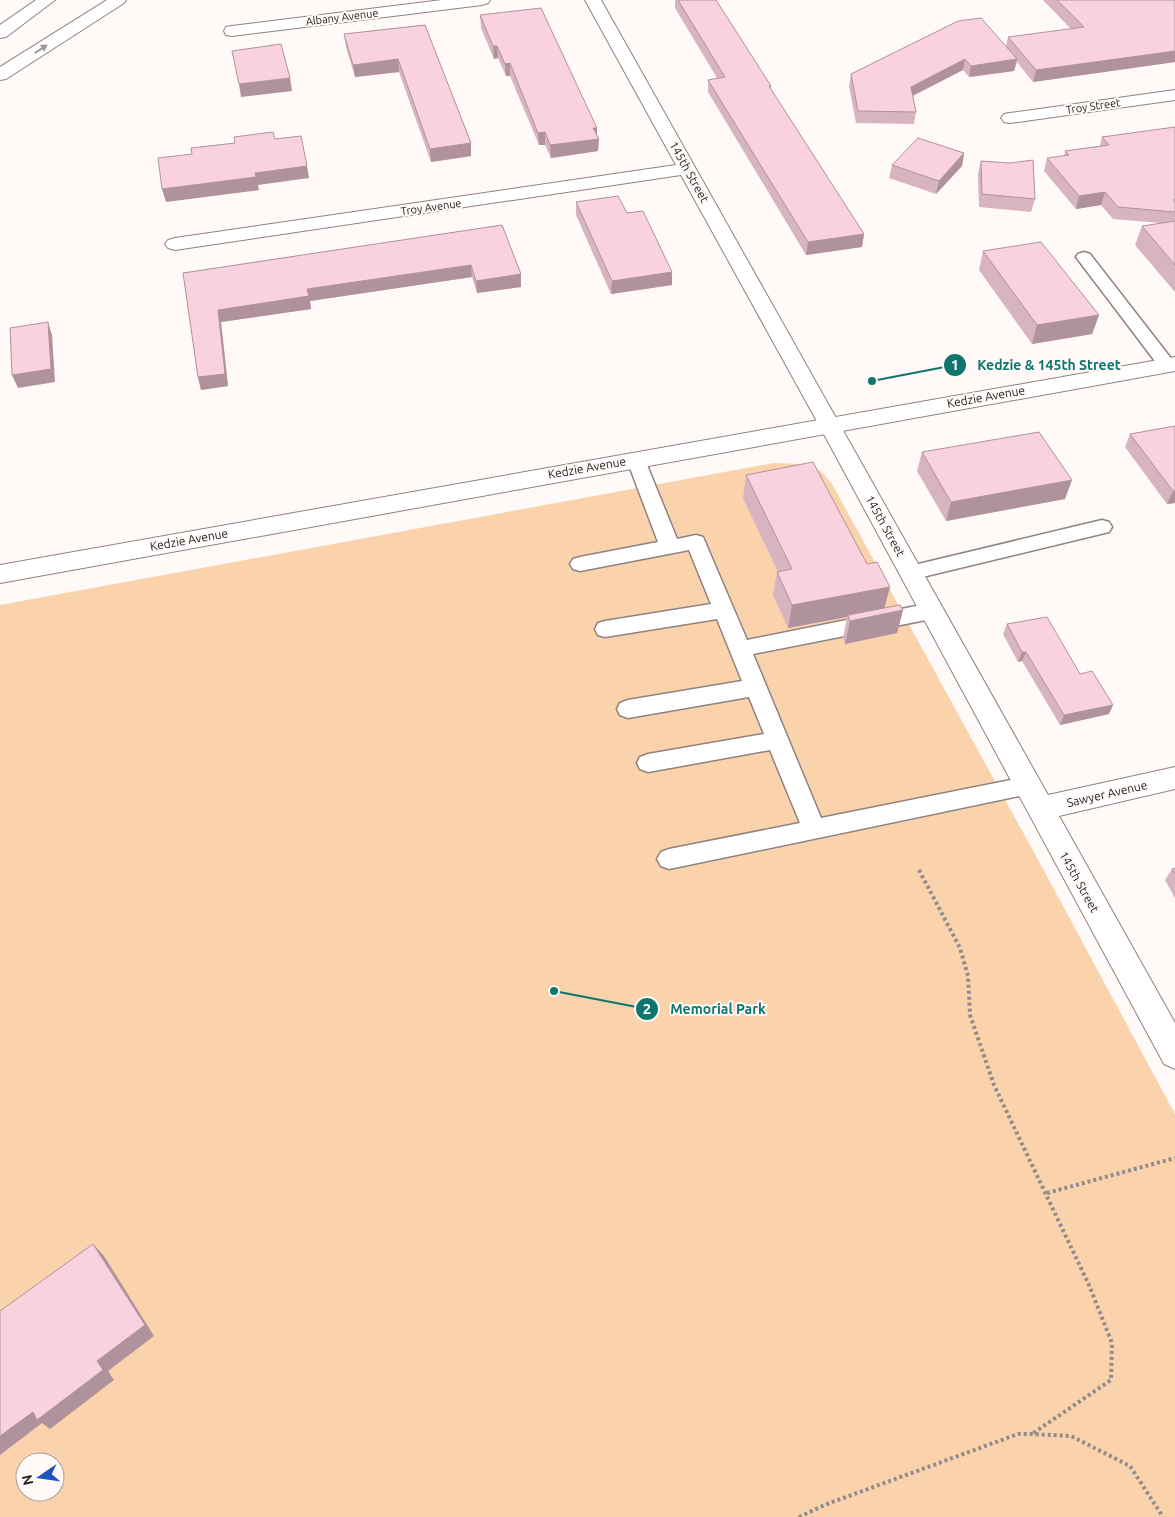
<svg xmlns="http://www.w3.org/2000/svg" width="1175" height="1517" viewBox="0 0 1175 1517" font-family="Ubuntu,sans-serif">
<style>
.green{fill:#fad3ac;fill-rule:evenodd}
.lines{fill:none;stroke-linecap:round;stroke-linejoin:round}
.service-casing{stroke:#8f8281;stroke-width:3}
.minor-casing{stroke:#8f8281;stroke-width:2}
.secondary-casing{stroke:#8f8281;stroke-width:2}
.motorway-casing{stroke:#8f8281;stroke-width:2}
.path{stroke:#918c8b;stroke-width:4;stroke-dasharray:3 3;stroke-linecap:butt}
.service{fill:#fff;fill-rule:evenodd}
.minor{fill:#fff;fill-rule:evenodd}
.secondary{fill:#fff;fill-rule:evenodd}
.motorway{fill:#fff;fill-rule:evenodd}
.wall{fill:#d7b4c0}
.shaded-wall{fill:#af929c}
.building{fill:#fad1df;stroke:#af929c}
.oneway{fill:#9b9898}
.labels{text-anchor:middle;stroke-width:4;stroke-linejoin:round;paint-order:stroke}
.far-street-label{font-size:11px;fill:#201b1b;stroke:#fff9f8}
.street-label{font-size:12px;fill:#201b1b;stroke:#fff9f8}
.leader{fill:none;stroke:#0f766e;stroke-width:2}
.callout-dot{fill:#0f766e;stroke:#fff9f8;stroke-width:2}
.mark-label{font-size:15px;text-anchor:middle;font-weight:bold;fill:#fff}
.callout-label{font-size:14px;text-anchor:middle;font-weight:bold;fill:#0f766e;stroke:#fff9f8;stroke-width:4;stroke-linejoin:round;paint-order:stroke}
</style>
<rect width="100%" height="100%" fill="#fff9f8"/>
<path class="green" d="M774,463L802,464L821,471L832,484L1042,867L1175,1114V1517H0V605ZM25,1462H55V1492H25Z"/>
<g class="lines">
<g class="service-casing">
<g id="service">
<polygon points="1084,252 1090,254 1173,361 1175,364 1173,369 1167,371 1161,369 1076,257 1078,254"/>
<polygon points="636,454 643,456 645,460 677,539 696,535 703,537 747,640 931,603 938,606 941,611 938,616 931,619 753,654 821,818 1026,777 1034,779 1037,786 1034,793 669,869 661,866 657,859 661,852 669,849 800,823 770,750 648,772 640,769 637,763 640,757 648,754 764,734 749,697 628,718 620,715 617,709 620,703 628,700 742,681 717,619 605,637 598,635 595,629 598,623 605,621 711,604 689,550 580,571 573,569 570,564 573,559 580,557 658,542 627,460 629,456"/>
<polygon points="1102,520 1109,522 1112,527 1109,532 910,580 903,578 900,573 903,568 910,566"/>
</g>
</g>
<g class="minor-casing">
<g id="minor">
<polygon points="442,0 490,0 488,3 482,5 232,36 226,35 224,31 226,27 232,26"/>
<polygon points="585,0 601,0 1048,795 1175,767 1175,789 1059,816 1175,1023 1175,1069 1164,1064 819,425 681,175 175,250 168,248 165,244 168,240 175,238 676,165"/>
<polygon points="1175,90 1175,100 1010,123 1004,122 1001,118 1004,114 1010,113"/>
</g>
</g>
<g class="secondary-casing">
<polygon id="secondary" points="1175,357 1175,371 0,583 0,565"/>
</g>
<g class="motorway-casing">
<g id="motorway">
<polygon points="36,0 55,0 6,37 0,38 0,25"/>
<polygon points="107,0 126,0 124,3 6,79 0,80 0,67"/>
</g>
</g>
<g class="path">
<polyline points="919,870 960,948 968,976 970,1015 994,1085 1089,1285 1112,1343 1111,1380 1032,1434"/>
<polyline points="1047,1193 1175,1158"/>
<polyline points="799,1517 827,1504 1018,1434 1032,1434 1071,1436 1130,1466 1163,1517"/>
</g>
<use href="#service" class="service"/>
<use href="#minor" class="minor"/>
<use href="#secondary" class="secondary"/>
<use href="#motorway" class="motorway"/>
</g>
<g class="wall">
<polygon points="675,0 716,0 771,86 771,90 864,234 862,247 806,255 708,92 708,80 717,78 675,8"/>
<polygon points="1043,0 1175,0 1175,62 1033,82 1017,62 1014,71 969,77 963,70 913,96 916,112 914,124 856,123 849,86 851,74 1006,46 1008,37 1071,29"/>
<polygon points="480,15 597,136 598,151 551,158 545,145 539,145 510,76 506,76 498,58 494,59 481,28"/>
<polygon points="425,25 471,156 431,162 399,72 355,77 346,47 344,34"/>
<polygon points="1175,127 1175,292 1135,245 1142,226 1161,223 1113,219 1101,205 1076,209 1044,171 1047,158 1064,156 1065,151 1100,146 1102,137"/>
<polygon points="964,153 962,166 936,194 889,178 892,165"/>
<polygon points="981,161 1035,199 1031,212 979,207 978,174"/>
<polygon points="576,202 627,213 672,285 611,294 576,215"/>
<polygon points="502,225 521,274 521,287 477,293 472,277 310,301 311,309 221,322 228,386 201,390 198,377 183,273"/>
<polygon points="983,251 1099,315 1092,334 1032,344 979,270"/>
<polygon points="1175,426 1175,503 1167,504 1125,447 1130,434"/>
<polygon points="922,452 1065,499 946,521 917,471"/>
<polygon points="746,475 885,608 903,610 897,633 845,644 843,638 847,617 788,628 773,595 777,572 778,572 743,498"/>
<polygon points="1007,624 1109,714 1060,725 1022,661 1018,662 1003,634"/>
<polygon points="1175,868 1175,898 1165,880 1172,869"/>
</g>
<g class="shaded-wall">
<polygon points="493,46 497,46 498,58 494,59"/>
<polygon points="1175,51 1175,62 1033,82 1036,70"/>
<polygon points="398,59 399,72 355,77 353,65"/>
<polygon points="965,59 963,70 908,98 911,87"/>
<polygon points="1017,59 1014,71 969,77 971,66"/>
<polygon points="510,63 510,76 506,76 505,64"/>
<polygon points="290,78 292,91 241,97 239,84"/>
<polygon points="593,128 597,128 597,139 599,139 598,151 551,158 550,145"/>
<polygon points="545,132 545,145 539,145 538,133"/>
<polygon points="471,143 471,156 431,162 430,149"/>
<polygon points="964,153 962,166 936,194 939,181"/>
<polygon points="307,166 309,178 258,185 259,190 166,202 162,189 255,173"/>
<polygon points="1105,192 1101,205 1076,209 1079,196"/>
<polygon points="864,234 862,247 806,255 808,242"/>
<polygon points="471,265 472,277 310,301 311,309 221,322 228,386 201,390 198,377 218,310 307,289"/>
<polygon points="672,272 672,285 611,294 612,281"/>
<polygon points="521,274 521,287 477,293 476,281"/>
<polygon points="1099,315 1092,334 1032,344 1037,325"/>
<polygon points="48,322 52,335 55,382 18,388 12,375"/>
<polygon points="1072,480 1065,499 946,521 951,502"/>
<polygon points="1173,491 1175,491 1175,503 1167,504"/>
<polygon points="890,587 884,610 848,615 847,617 788,628 792,605"/>
<polygon points="903,610 897,633 845,644 850,621"/>
<polygon points="1022,652 1026,652 1022,661 1018,662"/>
<polygon points="1113,705 1109,714 1060,725 1064,715"/>
<polygon points="93,1244 104,1256 154,1336 108,1371 114,1380 50,1429 42,1423 0,1455 0,1436 97,1361"/>
</g>
<g class="building">
<polygon points="678,0 716,0 771,86 769,86 864,234 808,242 708,80 725,77"/>
<polygon points="1057,0 1175,0 1175,51 1036,70 1008,37 1084,27"/>
<polygon points="541,8 597,128 593,128 599,139 550,145 545,132 538,133 510,63 505,64 497,46 493,46 480,15"/>
<polygon points="981,18 1017,59 971,66 965,59 911,87 916,112 858,111 851,74 958,21"/>
<polygon points="425,25 471,143 430,149 398,59 353,65 344,34"/>
<polygon points="281,44 290,78 239,84 232,51"/>
<polygon points="1175,127 1175,199 1173,200 1175,202 1175,212 1118,207 1105,192 1079,196 1047,158 1069,155 1065,151 1109,145 1102,137"/>
<polygon points="273,132 275,139 301,136 307,166 255,173 256,177 162,189 158,158 192,154 191,148 235,143 234,137"/>
<polygon points="918,138 964,153 939,181 892,165"/>
<polygon points="1033,160 1035,199 982,194 981,161 1010,163"/>
<polygon points="618,196 627,213 643,211 672,272 612,281 576,202"/>
<polygon points="1175,221 1175,265 1142,226"/>
<polygon points="502,225 521,274 476,281 471,265 307,289 309,296 218,310 225,374 198,377 183,273"/>
<polygon points="1041,242 1099,315 1037,325 983,251"/>
<polygon points="48,322 51,369 12,375 10,328"/>
<polygon points="1175,426 1175,491 1173,491 1130,434"/>
<polygon points="1039,432 1072,480 951,502 922,452"/>
<polygon points="813,462 867,564 877,562 890,587 792,605 777,572 792,569 746,475"/>
<polygon points="900,605 903,610 850,621 848,615"/>
<polygon points="1047,617 1080,674 1092,671 1113,705 1064,715 1026,652 1022,652 1007,624"/>
<polygon points="1175,868 1175,874 1172,869"/>
<polygon points="93,1244 145,1325 97,1361 103,1370 37,1420 33,1412 0,1436 0,1311"/>
</g>
<defs><path id="oneway-solid" d="M-6-.8H1V-3.2L6.5 0L1 3.2V.8H-6Z" transform="scale(1.25)"/></defs>
<use class="oneway" href="#oneway-solid" transform="translate(41 49) rotate(-33)"/>
<g class="labels">
<g class="far-street-label">
<text transform="translate(342 17) rotate(-7)" y="4">Albany Avenue</text>
<text transform="translate(1093 106) rotate(-8)" y="4">Troy Street</text>
<text transform="translate(431 207) rotate(-8)" y="4">Troy Avenue</text>
</g>
<g class="street-label">
<text transform="translate(689 172) rotate(61)" y="4">145th Street</text>
<text transform="translate(986 397) rotate(-10)" y="4">Kedzie Avenue</text>
<text transform="translate(587 468) rotate(-10)" y="4">Kedzie Avenue</text>
<text transform="translate(885 526) rotate(61)" y="4">145th Street</text>
<text transform="translate(189 540) rotate(-10)" y="4">Kedzie Avenue</text>
<text transform="translate(1107 794) rotate(-13)" y="4">Sawyer Avenue</text>
<text transform="translate(1079 882) rotate(61)" y="4">145th Street</text>
</g>
</g>
<path class="leader" d="M872 381L955 365M554 991L647 1009"/>
<g class="callout-dot">
<circle cx="872" cy="381" r="5"/>
<circle cx="554" cy="991" r="5"/>
<circle cx="955" cy="365" r="12"/>
<circle cx="647" cy="1009" r="12"/>
</g>
<g class="mark-label">
<text x="955" y="370">1</text>
<text x="647" y="1014">2</text>
</g>
<g class="callout-label">
<text x="1049" y="370">Kedzie &amp; 145th Street</text>
<text x="718" y="1014">Memorial Park</text>
</g>
<g transform="translate(40 1477) rotate(257)"><circle r="24" fill="#fff9f8" stroke="#a6a0a0"/>
<path d="M0-4L9 19L0 12L-9 19Z" fill="#1a55c1"/>
<text y="-8" font-size="14" font-weight="bold" text-anchor="middle" fill="#201b1b">N</text>
</g>
</svg>
